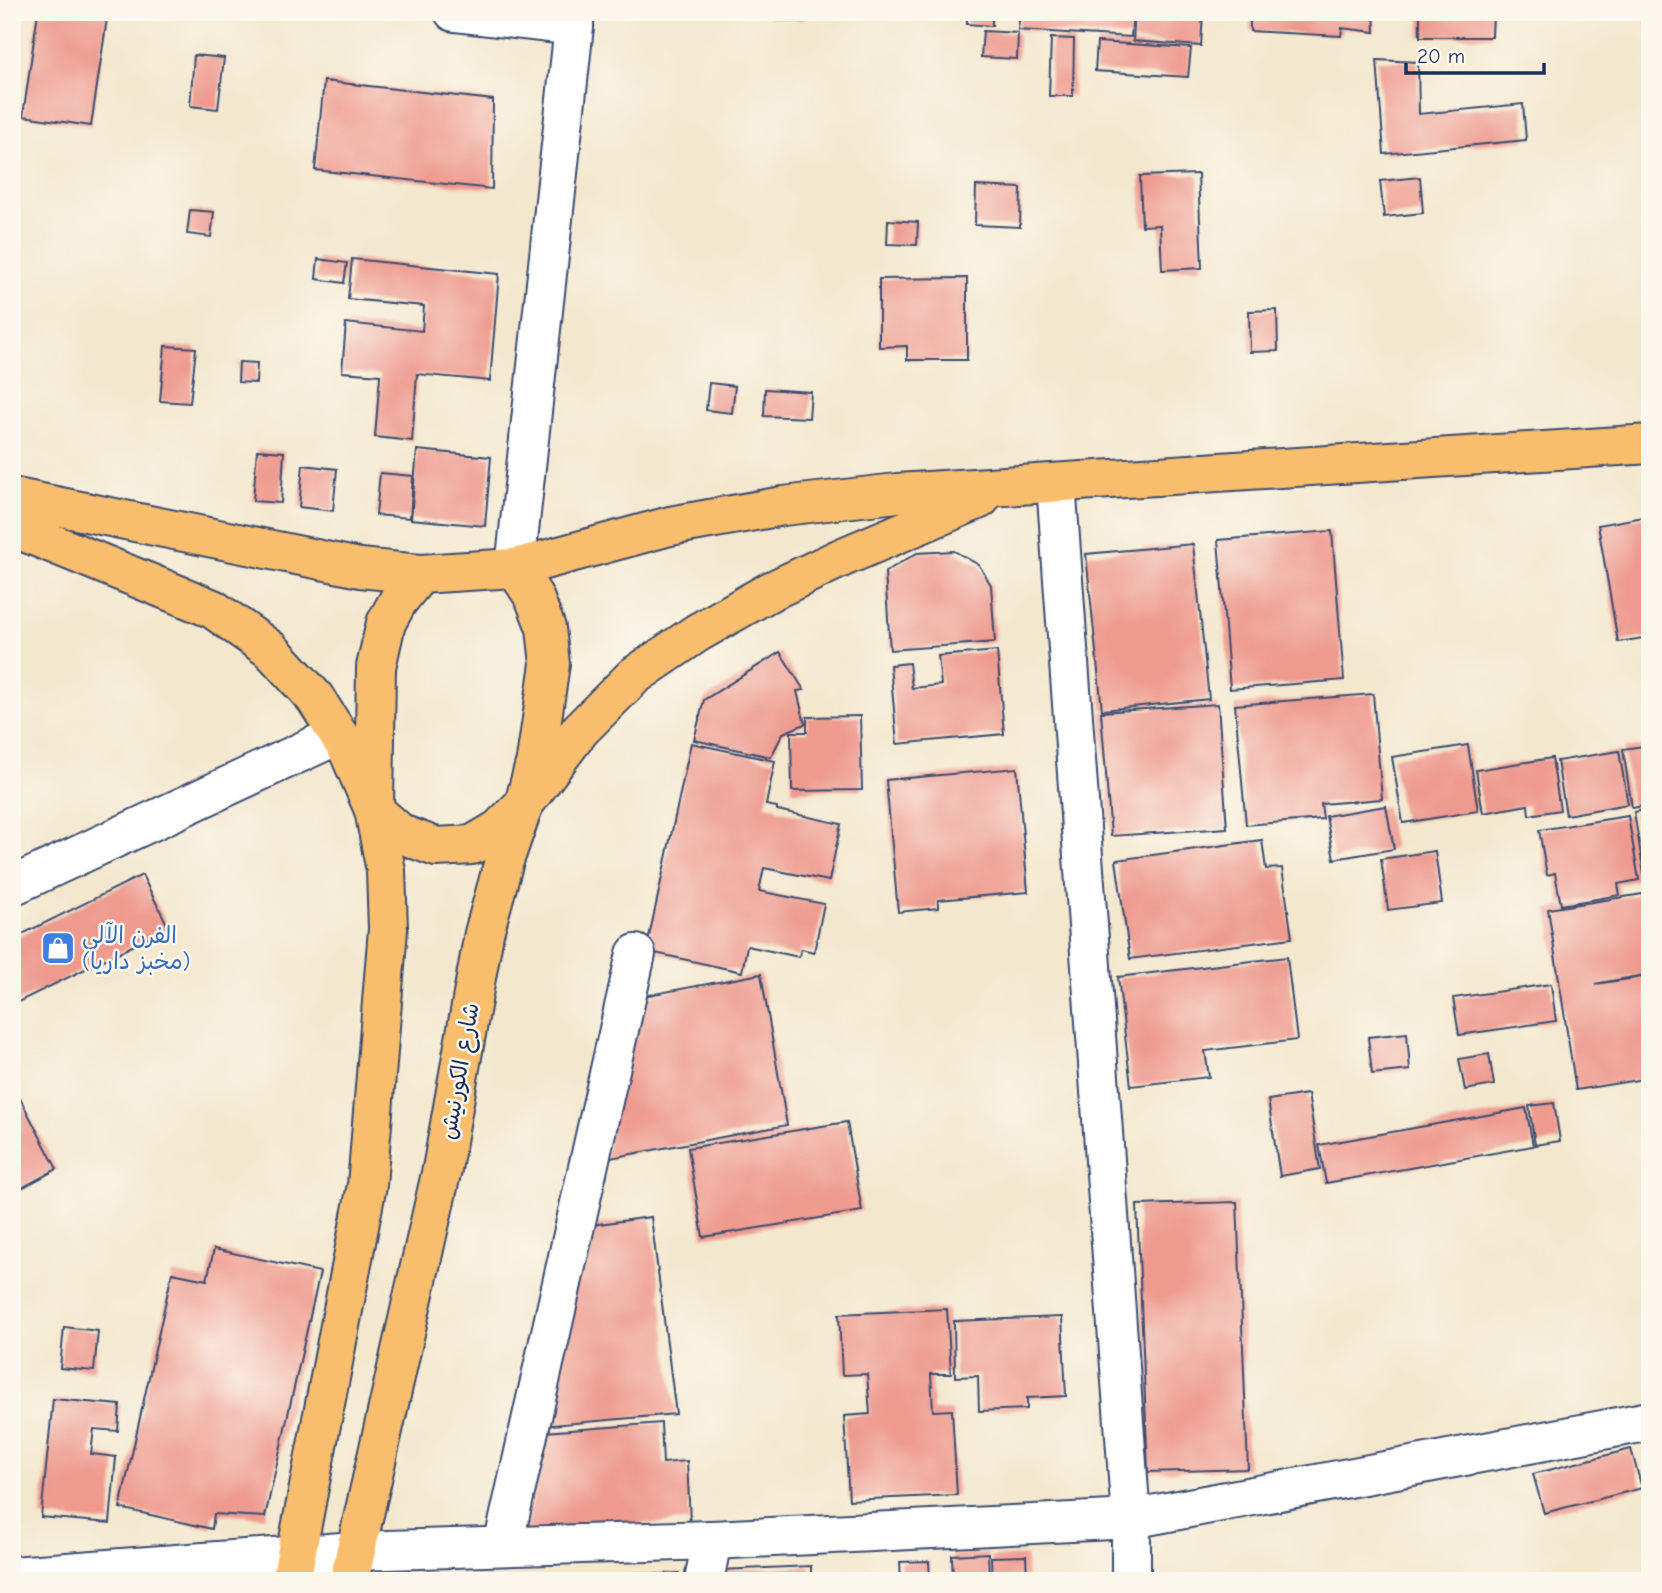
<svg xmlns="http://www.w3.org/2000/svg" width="1662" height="1593" viewBox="0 0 1662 1593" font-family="'Comic Neue','Playpen Sans Arabic',sans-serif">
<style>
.building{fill:#ee9a8e}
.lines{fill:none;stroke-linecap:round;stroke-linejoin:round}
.minor-casing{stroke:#3b4b6f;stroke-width:42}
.major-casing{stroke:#3b4b6f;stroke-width:42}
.minor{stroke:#fff;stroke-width:38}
.major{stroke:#f9be6d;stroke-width:38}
.labels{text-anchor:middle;stroke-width:5;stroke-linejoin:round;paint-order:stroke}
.shop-label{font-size:23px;fill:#366cbe;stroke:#fbf7ec;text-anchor:start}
.street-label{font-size:23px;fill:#1b2f5e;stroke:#fbf7ec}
</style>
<rect width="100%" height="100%" fill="#fbf7ec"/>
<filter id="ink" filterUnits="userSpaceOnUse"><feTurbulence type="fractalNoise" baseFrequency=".0143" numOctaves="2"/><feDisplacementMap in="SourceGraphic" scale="14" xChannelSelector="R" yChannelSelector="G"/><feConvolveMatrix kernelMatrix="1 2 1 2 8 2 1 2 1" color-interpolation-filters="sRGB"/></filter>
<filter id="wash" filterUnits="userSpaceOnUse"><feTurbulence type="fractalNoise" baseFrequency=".00686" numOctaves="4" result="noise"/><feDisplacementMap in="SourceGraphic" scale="28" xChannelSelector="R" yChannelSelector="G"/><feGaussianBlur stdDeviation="1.57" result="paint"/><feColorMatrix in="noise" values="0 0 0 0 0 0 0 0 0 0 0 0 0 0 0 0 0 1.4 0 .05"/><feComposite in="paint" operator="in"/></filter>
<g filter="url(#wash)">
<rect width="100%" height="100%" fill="#f3e7ce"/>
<g id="blocks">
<g class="building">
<polygon points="38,12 108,12 91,126 23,116"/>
<polygon points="769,12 804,12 803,20 769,17"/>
<polygon points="967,12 992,12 992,26 967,24"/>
<polygon points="1020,12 1133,12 1131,37 1018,30"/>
<polygon points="1135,12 1203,12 1201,46 1133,41"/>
<polygon points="1250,12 1374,12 1375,32 1342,28 1341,36 1250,31"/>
<polygon points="1420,12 1493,12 1492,37 1420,37"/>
<polygon points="983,31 1018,33 1017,59 981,57"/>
<polygon points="1051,38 1074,39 1073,96 1049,96"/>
<polygon points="1097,42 1191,48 1188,77 1095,71"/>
<polygon points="194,55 224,58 218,109 190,106"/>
<polygon points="1377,60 1418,62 1419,114 1523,104 1526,140 1384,154"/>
<polygon points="324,81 493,100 492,189 315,170"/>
<polygon points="12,122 22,124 18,147 12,146"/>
<polygon points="1198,174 1202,268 1162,270 1160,225 1142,226 1140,176"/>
<polygon points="1420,177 1423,213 1384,217 1380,181"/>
<polygon points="976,186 1021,188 1020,227 975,225"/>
<polygon points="190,210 214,212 211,237 187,234"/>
<polygon points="888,220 918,222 917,245 887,244"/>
<polygon points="318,259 347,263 344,283 316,279"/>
<polygon points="352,259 499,274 490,381 417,374 412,441 375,437 380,375 342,372 346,323 422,331 424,306 348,299"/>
<polygon points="967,278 967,360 907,360 907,346 879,347 879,279"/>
<polygon points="1277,310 1278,351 1250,352 1249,311"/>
<polygon points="165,346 196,348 190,403 160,401"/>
<polygon points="239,362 257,363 256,383 238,382"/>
<polygon points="709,383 735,386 732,413 706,410"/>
<polygon points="765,389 811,392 809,418 764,416"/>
<polygon points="257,450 284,452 281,503 253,501"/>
<polygon points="417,450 491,457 485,526 411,519"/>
<polygon points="303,465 337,469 333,511 299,507"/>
<polygon points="380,473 413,476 410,518 376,515"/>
<polygon points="1650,516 1650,637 1618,642 1598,525"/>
<polygon points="1332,531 1344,680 1230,689 1218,540"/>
<polygon points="1193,544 1209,699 1102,710 1086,554"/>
<polygon points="954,551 979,565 991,585 995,642 890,650 885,572 917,553"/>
<polygon points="997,651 1004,734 897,744 890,665 909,663 912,688 941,685 938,656"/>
<polygon points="780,652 804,690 797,691 805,724 783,733 771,757 694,740 704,700"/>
<polygon points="1373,694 1382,799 1321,804 1323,819 1246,825 1235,705"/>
<polygon points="1218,704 1227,828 1111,836 1101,712"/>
<polygon points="860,716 862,790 792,791 791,732 807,732 807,717"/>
<polygon points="691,743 775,761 766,805 777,807 777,810 841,824 829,881 764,868 759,891 824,904 814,952 801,949 799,957 747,946 742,972 646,951"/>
<polygon points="1468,745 1478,811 1403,823 1392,757"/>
<polygon points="1650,745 1650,805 1632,808 1623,749"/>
<polygon points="1619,751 1628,804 1566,815 1557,761"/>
<polygon points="1552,758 1560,810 1529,815 1528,805 1483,813 1476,770"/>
<polygon points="1017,768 1028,892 938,900 938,908 898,912 886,780"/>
<polygon points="1386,806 1394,849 1334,859 1326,816"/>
<polygon points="1650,809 1650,873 1644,874 1634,812"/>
<polygon points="1628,816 1639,880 1618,884 1620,895 1561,905 1555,873 1547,875 1539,830"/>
<polygon points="1262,840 1266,869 1282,868 1292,938 1130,959 1116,860"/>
<polygon points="1435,851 1442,903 1388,910 1381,859"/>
<polygon points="142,875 169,928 12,1005 12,939"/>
<polygon points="1643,894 1650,936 1650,974 1595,984 1643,977 1650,1017 1650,1078 1576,1090 1548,909"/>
<polygon points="1287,957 1297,1040 1205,1051 1209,1077 1131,1086 1118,977"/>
<polygon points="761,974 787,1125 605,1159 638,997"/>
<polygon points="1551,984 1556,1021 1459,1035 1453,998"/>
<polygon points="1407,1033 1410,1070 1372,1074 1368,1037"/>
<polygon points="1489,1054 1494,1085 1465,1090 1459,1059"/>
<polygon points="12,1083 57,1169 22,1188 12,1170"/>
<polygon points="1308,1094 1320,1169 1280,1176 1268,1100"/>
<polygon points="1554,1103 1560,1141 1535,1145 1529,1106"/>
<polygon points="1526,1108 1533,1146 1326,1183 1319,1145"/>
<polygon points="847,1122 862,1211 703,1237 688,1148"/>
<polygon points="1237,1202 1248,1469 1148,1472 1137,1205"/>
<polygon points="651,1217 676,1414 541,1426 584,1226"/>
<polygon points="214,1249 320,1272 265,1517 214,1514 212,1529 120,1508 172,1273 207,1280"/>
<polygon points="947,1309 951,1374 931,1374 933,1411 952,1410 957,1495 849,1500 844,1416 870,1414 867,1374 842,1375 839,1314"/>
<polygon points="1062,1317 1066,1396 1027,1398 1027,1409 979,1411 978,1376 955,1377 954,1321"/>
<polygon points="64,1327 98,1331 94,1371 60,1368"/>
<polygon points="53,1399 120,1405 118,1431 94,1429 91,1454 116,1457 110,1523 41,1517"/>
<polygon points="661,1423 663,1463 687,1461 690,1521 526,1532 545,1432"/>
<polygon points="1631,1449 1642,1488 1544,1513 1533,1474"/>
<polygon points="988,1553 989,1581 953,1581 952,1555"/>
<polygon points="1026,1556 1027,1581 992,1581 991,1557"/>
<polygon points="929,1561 930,1581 901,1581 900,1562"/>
<polygon points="811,1566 811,1581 718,1581 720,1570"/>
<polygon points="679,1573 678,1581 575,1581 575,1579"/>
</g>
</g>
</g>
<g filter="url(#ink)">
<use href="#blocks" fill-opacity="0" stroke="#3b4b6f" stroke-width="2"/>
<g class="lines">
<g class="minor-casing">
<g id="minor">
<polyline points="454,12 574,26"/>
<polyline points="1056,483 1131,1519 1131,1581"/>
<polyline points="515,568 574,26 574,12"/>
<polyline points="12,886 338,735"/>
<polyline points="503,1546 636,954"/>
<polyline points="12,1576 355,1551 712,1540 1131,1519 1650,1421"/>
<polyline points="704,1581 712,1540"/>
</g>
</g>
<g class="major-casing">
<g id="major">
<polyline points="12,497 360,568 420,574 515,568 670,526 783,506 897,493 1650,444"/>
<polyline points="12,527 213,609 271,650 315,698 348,750 374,810 401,834 436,847 472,845 499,829 524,804 580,730 634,676 697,633 769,592 843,557 980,499"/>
<polyline points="291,1581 367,1185 388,929 386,871 374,810 376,667 386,623 398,601 420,574"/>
<polyline points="349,1581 442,1169 484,933 504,861 524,804 536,760 550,664 546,628 534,597 515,568"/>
</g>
</g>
<use href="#minor" class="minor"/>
<use href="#major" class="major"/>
</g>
</g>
<defs>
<g id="shop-square" transform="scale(1.75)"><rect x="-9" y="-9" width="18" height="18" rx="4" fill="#3f7fe0" stroke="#fbf7ec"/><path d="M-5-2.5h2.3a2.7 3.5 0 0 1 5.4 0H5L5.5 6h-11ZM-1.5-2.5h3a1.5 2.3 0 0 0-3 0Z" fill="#fff"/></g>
</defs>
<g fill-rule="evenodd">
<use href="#shop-square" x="58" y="948"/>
</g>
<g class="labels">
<g class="shop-label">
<text x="82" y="943">الفرن الآلي<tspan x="82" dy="26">(مخبز داريا)</tspan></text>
</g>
<g class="street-label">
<text transform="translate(459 1071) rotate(-80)" y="8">شارع الكورنيش</text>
</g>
</g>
<rect width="1662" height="1593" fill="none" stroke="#fbf7ec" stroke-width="42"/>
<path d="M1406 63v10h138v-10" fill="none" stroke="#1b2f5e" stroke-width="3.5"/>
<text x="1417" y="63" font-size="21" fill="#1b2f5e" stroke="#fbf7ec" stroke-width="5" paint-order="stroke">20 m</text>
</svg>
